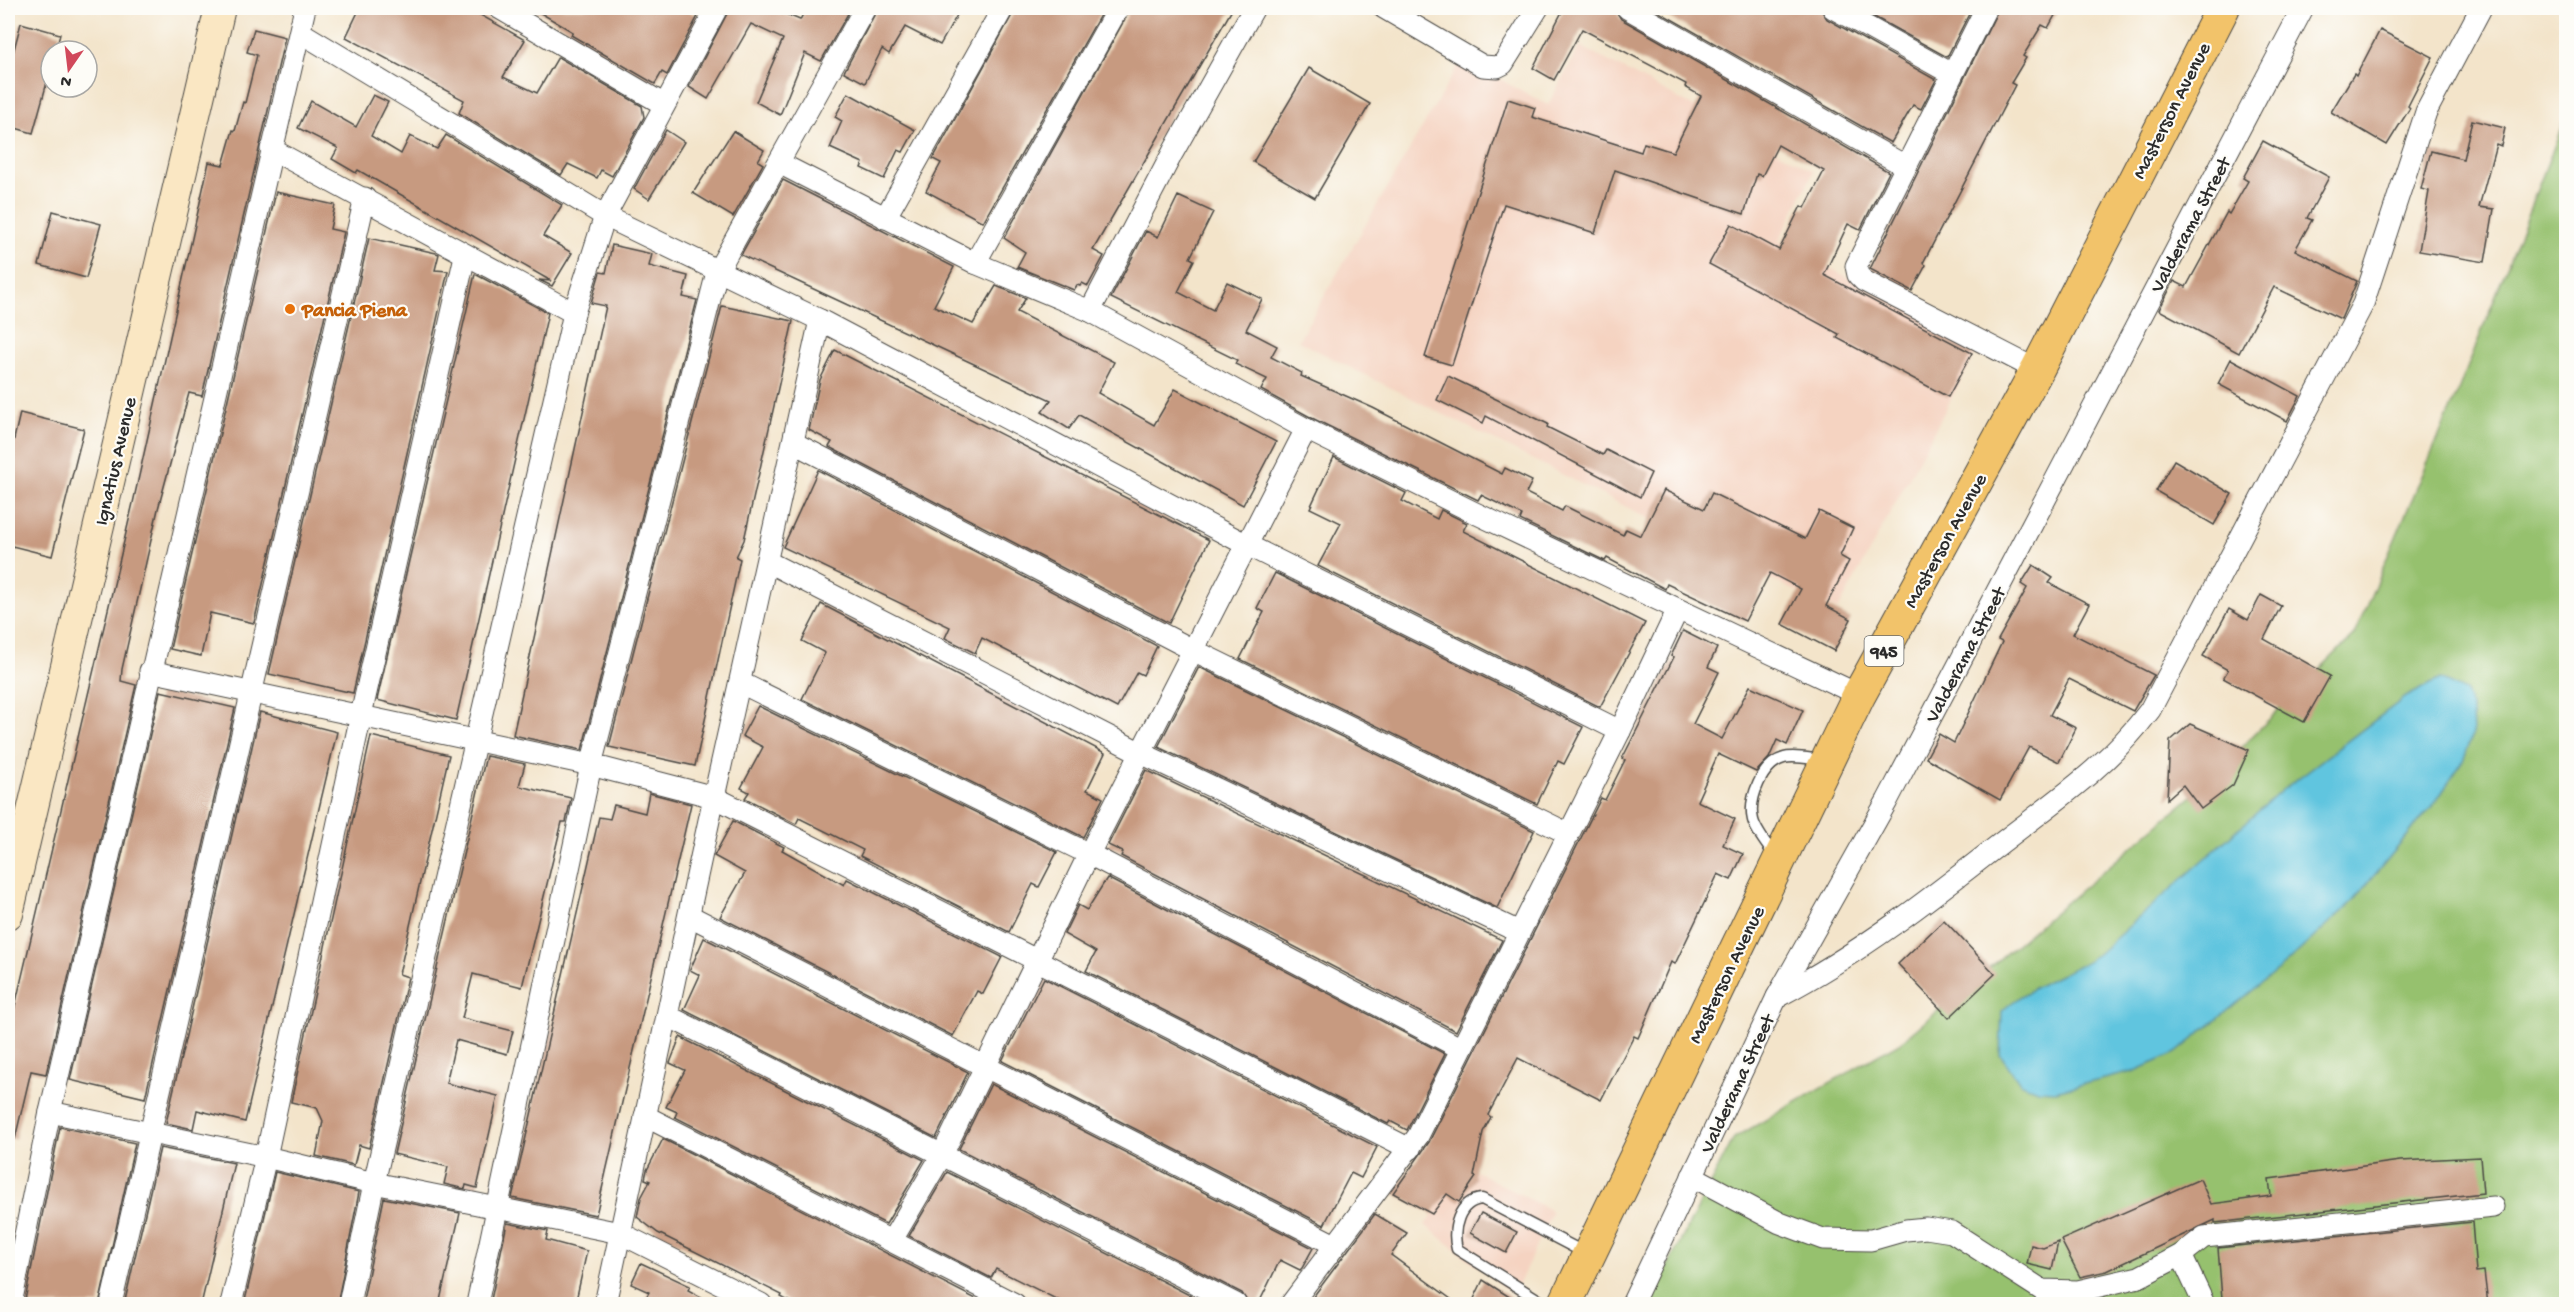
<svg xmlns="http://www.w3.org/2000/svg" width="2574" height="1312" viewBox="0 0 2574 1312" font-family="'Gochi Hand',sans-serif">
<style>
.built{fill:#f5d3c1}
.green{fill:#96c16e;stroke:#60764c;stroke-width:1.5}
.water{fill:#61c5df;stroke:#467885;stroke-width:1.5}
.building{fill:#c79a80}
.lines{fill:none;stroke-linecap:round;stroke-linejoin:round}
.lane-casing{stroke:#494743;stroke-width:13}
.street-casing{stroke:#494743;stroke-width:23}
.secondary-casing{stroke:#494743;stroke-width:32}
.primary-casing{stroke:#494743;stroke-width:35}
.lane{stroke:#fff;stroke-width:10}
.street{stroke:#fff;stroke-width:21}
.secondary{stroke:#fae7c3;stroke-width:30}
.primary{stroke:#f2c36a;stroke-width:33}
.food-dot{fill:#e8710a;stroke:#fdfcf7;stroke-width:2}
.labels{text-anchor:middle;stroke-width:4.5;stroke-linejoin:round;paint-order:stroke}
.shield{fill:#fdfcf7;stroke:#6a6a68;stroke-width:1.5}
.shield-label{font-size:18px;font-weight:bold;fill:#2b2b2b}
.street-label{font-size:20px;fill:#2b2b2b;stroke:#fdfcf7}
.food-label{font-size:20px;font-weight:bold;fill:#c56008;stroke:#fdfcf7;text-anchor:start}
</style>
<rect width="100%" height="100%" fill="#fdfcf7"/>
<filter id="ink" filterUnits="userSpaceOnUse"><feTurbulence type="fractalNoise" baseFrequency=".0167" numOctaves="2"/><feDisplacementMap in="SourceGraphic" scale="12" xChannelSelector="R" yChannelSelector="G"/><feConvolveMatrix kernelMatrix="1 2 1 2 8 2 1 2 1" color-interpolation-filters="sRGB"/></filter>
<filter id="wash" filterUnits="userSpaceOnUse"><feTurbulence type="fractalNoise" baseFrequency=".008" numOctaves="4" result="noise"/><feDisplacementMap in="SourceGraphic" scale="24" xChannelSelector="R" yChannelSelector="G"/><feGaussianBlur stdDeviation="1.35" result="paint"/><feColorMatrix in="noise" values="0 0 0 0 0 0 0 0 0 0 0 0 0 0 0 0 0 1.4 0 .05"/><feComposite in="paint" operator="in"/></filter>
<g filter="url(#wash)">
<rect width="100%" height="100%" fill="#f3e4ca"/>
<g class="built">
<polygon points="1580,46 1814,171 1779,241 1979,347 1838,610 1763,576 1298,341 1462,59 1548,105"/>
<polygon points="1466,1166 1552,1211 1514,1295 1425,1225"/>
</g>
<polygon class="green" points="2566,116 2566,1304 1648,1304 1734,1138 1901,1042 2192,796 2354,635 2457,394"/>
<path class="water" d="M2440,679L2466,691L2472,712L2473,734L2463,761L2437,800L2353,901L2285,964L2176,1053L2133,1072L2055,1091L2037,1090L2020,1083L2000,1054L2002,1011C2029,985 2067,975 2098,954L2281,791L2406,697Z"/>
<g id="blocks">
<g class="building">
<polygon points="360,8 468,8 525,40 503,77 537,93 558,57 642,106 644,117 612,176 601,170 597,178 568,164 561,175 459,113 464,100 346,37"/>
<polygon points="532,8 684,8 698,16 667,75 662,72 655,84 571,35 573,32"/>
<polygon points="730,8 771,8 800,20 806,8 851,8 821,61 805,53 780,115 756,102 783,39 751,24 708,99 689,87"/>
<polygon points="878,8 961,8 940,45 905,27 889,54 882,49 865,83 844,72"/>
<polygon points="1016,8 1104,8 983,222 926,191 941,163 933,159"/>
<polygon points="1131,8 1233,8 1093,250 1104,256 1088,286 1082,283 1080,286 1077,285 1074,290 1017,267 1025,252 1004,238"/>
<polygon points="1564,8 1614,8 1621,19 1889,172 1860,230 1848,224 1824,275 1972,353 1948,397 1837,338 1839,334 1709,264 1731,224 1779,250 1801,206 1805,208 1824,171 1778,145 1762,176 1757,174 1744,214 1615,170 1595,233 1504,204 1452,365 1425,357 1508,99 1535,108 1532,117 1641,152 1644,143 1673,152 1701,96 1685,87 1686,84 1582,29 1554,80 1533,68"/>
<polygon points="1652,8 1820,8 1827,19 1936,80 1921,109 1913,105 1891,143"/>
<polygon points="1858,8 1972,8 1947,57"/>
<polygon points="1999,8 2059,8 2048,28 2042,25 2023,56 2026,58 2011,83 2015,85 1923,263 1926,265 1912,291 1870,269"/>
<polygon points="21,23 60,34 56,51 51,51 51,68 33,133 8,126 8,72"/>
<polygon points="254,29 285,37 202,396 189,393 158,509 122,669 121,681 136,685 46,1074 31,1071 15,1139 8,1138 8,1036 133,503 209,162 223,165 233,130 235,131 243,102 245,103 257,55 247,52"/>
<polygon points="2380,30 2433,57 2408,106 2410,108 2387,145 2331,112 2354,74 2356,76"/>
<polygon points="1309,68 1370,104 1315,198 1253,162"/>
<polygon points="848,93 915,130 903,152 898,150 884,179 861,168 863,163 830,148 842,121 835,117"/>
<polygon points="373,95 388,102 371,136 401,154 410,136 437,149 446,135 562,205 543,236 572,253 552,286 539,280 551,281 358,170 356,173 332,159 338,148 298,128 311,101 356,127"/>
<polygon points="2472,120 2505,128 2501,146 2496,144 2479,207 2494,209 2485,262 2419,251 2429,191 2421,189 2431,151 2463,159"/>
<polygon points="666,130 684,142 649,199 634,189"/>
<polygon points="733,131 764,150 758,161 763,164 733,217 693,193"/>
<polygon points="2263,141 2329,177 2307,218 2312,220 2295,250 2357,281 2341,319 2274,287 2239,353 2159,310 2174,281 2186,287 2227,212 2229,214 2248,181 2243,178"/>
<polygon points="783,180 954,267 934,306 973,324 996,286 1026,298 1017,312 1114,362 1098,393 1154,425 1175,389 1276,442 1243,505 1079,415 1069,429 1042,412 1051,400 741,255"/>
<polygon points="276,192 335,205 330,229 344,232 254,623 210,613 201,656 170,649"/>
<polygon points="1178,196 1213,212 1190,258 1194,260 1178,292 1213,310 1227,282 1262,299 1246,330 1277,346 1271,357 1302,373 1301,376 1373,408 1502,474 1505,468 1532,481 1526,493 1562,511 1565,506 1623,535 1626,529 1641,536 1664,490 1704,509 1712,493 1805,539 1819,511 1853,528 1840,556 1849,561 1826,606 1851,619 1834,651 1782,624 1801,589 1770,573 1745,621 1667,584 1665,589 1607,558 1605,561 1520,520 1522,515 1481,495 1478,500 1312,418 1261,390 1267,379 1235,364 1237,360 1111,298 1146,231 1158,237"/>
<polygon points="53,211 101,224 86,278 39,265"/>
<polygon points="369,238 436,253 439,254 435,270 448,271 353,693 269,674"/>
<polygon points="612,245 652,254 649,266 688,276 683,297 697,300 582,750 513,735 606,306 591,303 600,272 606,273"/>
<polygon points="475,274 548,313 456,720 377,700"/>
<polygon points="722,306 793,321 744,540 736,557 740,559 695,766 609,747"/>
<polygon points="835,350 1209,540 1169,623 829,447 832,442 809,430 820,380"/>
<polygon points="2231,359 2300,396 2287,421 2218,384"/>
<polygon points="1448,376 1548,424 1547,427 1603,455 1606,450 1651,473 1640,497 1486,416 1483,423 1437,400"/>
<polygon points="20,413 84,429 52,556 8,545 8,465"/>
<polygon points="1334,457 1406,493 1402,501 1437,519 1441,510 1467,523 1463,531 1645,623 1600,707 1318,566 1341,523 1310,508"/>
<polygon points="2174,460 2232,494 2214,525 2156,491"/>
<polygon points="818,470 1157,646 1143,675 1137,672 1117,708 982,638 975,653 945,638 950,627 783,547"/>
<polygon points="2033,565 2053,578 2049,583 2089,604 2073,634 2154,675 2133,711 2069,679 2050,715 2076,728 2059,762 2029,747 2000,800 1926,758 1939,734 1954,743 2002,642 1998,640 2027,588 2021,584"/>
<polygon points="1275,573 1583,727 1564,764 1558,761 1537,804 1240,659 1264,612 1257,608"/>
<polygon points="2261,595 2281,606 2264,639 2330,676 2304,722 2223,678 2228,670 2203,656 2229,609 2248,620"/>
<polygon points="821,604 1105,753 1087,790 1103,798 1083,837 802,699 825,653 802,641"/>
<polygon points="1683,631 1717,648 1708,667 1719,672 1693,724 1722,739 1750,686 1803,710 1787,745 1777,740 1769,758 1756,772 1718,754 1697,801 1735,819 1723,845 1743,854 1731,880 1718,874 1675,964 1671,962 1638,1038 1634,1036 1601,1100 1518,1058 1488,1115 1491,1117 1483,1132 1474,1176 1476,1177 1459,1202 1447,1194 1432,1214 1393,1193 1429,1142 1601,798 1605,800 1625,760 1622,759 1674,657 1671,656"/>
<polygon points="1199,667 1534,831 1497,908 1158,747"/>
<polygon points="160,691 235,708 145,1098 70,1080"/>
<polygon points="758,706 1057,852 1039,887 1033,884 1009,932 860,856 863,850 799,818 796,824 745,798 749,792 741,788 763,747 742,736"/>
<polygon points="260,712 337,732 245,1122 197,1110 193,1129 166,1123"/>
<polygon points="2190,724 2249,750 2233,785 2201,809 2183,785 2167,799 2170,741"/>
<polygon points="371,736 449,755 399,974 408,977 369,1148 359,1145 354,1165 316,1156 323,1121 317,1108 291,1102"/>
<polygon points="486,756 525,764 519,786 571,798 566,822 562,822 522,987 473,974 462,1018 513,1031 507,1054 456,1040 446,1083 498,1096 477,1188 466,1185 465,1189 444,1184 448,1167 394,1154"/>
<polygon points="1146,770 1502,940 1456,1031 1121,856 1123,852 1108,845"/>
<polygon points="649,793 691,804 596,1215 512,1198 599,817 610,819 614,805 645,813"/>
<polygon points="733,821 784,847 782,850 844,885 847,879 1002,957 983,994 977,991 953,1036 720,917 745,873 714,856"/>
<polygon points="1107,878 1445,1054 1407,1130 1390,1121 1388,1124 1086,971 1096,952 1064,934 1078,905 1087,910"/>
<polygon points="1944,920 1995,974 1949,1018 1898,964"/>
<polygon points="704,938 968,1072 936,1138 684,1010 700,975 690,970"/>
<polygon points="1044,978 1377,1147 1361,1178 1351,1173 1324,1225 1002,1061"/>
<polygon points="680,1037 924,1160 886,1224 675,1117 677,1112 666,1107 685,1070 670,1063"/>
<polygon points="991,1084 1313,1248 1302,1268 1300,1270 1280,1260 1258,1305 1249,1305 1242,1293 959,1149"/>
<polygon points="60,1127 135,1143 99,1305 24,1305"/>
<polygon points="663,1139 980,1301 978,1305 796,1305 781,1297 782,1295 658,1233 637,1217 641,1198 650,1181 645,1179 647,1170"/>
<polygon points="160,1148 234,1163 201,1305 124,1305"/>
<polygon points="2480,1157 2483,1193 2215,1223 2215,1220 2107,1271 2080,1277 2061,1240 2200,1179 2211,1204 2271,1196 2269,1179 2400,1161"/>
<polygon points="275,1172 359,1192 337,1305 244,1305"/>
<polygon points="947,1172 1209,1305 1068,1305 996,1269 991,1278 909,1236"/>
<polygon points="384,1198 460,1213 439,1305 362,1305"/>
<polygon points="1481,1213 1517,1232 1506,1253 1470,1233"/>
<polygon points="1375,1214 1407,1233 1391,1255 1459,1305 1307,1305"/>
<polygon points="2472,1222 2476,1272 2484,1271 2488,1305 2231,1305 2230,1298 2222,1299 2218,1248"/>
<polygon points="507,1223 548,1231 546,1240 587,1251 575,1305 490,1305"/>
<polygon points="2058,1242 2052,1270 2027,1264 2031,1245 2043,1248"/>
<polygon points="641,1263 690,1286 688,1290 716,1305 642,1305 649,1292 631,1284"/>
<polygon points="1483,1280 1522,1305 1471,1305"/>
</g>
</g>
</g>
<g filter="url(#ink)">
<use href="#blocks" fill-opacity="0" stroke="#494743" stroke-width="1.5"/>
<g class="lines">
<g class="lane-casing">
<g id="lane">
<path d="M1775,856C1768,846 1756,832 1753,820C1748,799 1762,764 1784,758C1794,755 1811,759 1822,760"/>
<path d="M1545,1304L1457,1249C1452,1230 1458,1201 1482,1199L1587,1254"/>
</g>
</g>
<g class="street-casing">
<g id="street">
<polyline points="499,8 663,104"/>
<polyline points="1384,8 1483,66 1497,67 1503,64 1538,8"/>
<polyline points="1627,8 1905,166"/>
<polyline points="1833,8 1952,74"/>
<polyline points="1986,8 1856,266 1858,275 1864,281 2037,370"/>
<polyline points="300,32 605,216 820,320 1247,545 1620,731"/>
<polyline points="271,149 574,313"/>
<polyline points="779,163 975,263 1090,311 1306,429 1471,511 1859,695"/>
<polyline points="885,218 1003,8"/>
<polyline points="975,263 1118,8"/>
<polyline points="1090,311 1173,152 1254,8"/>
<polyline points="794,443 1193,650 1567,833"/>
<polyline points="768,562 1141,753 1519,932"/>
<polyline points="150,671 591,765 714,797 1410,1149"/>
<polyline points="741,683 1089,854 1460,1048"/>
<polyline points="690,916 1335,1245"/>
<path d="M1777,997C1861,953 1931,898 2005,840C2058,799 2109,765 2150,710L2363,304L2426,112L2481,8"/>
<polyline points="668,1016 1236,1304"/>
<polyline points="50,1112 266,1157 374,1183 620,1233 761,1304"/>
<polyline points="645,1116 1015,1304"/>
<polyline points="1692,1176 1780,1223 1823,1239 1871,1240 1906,1230 1926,1228 1952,1232 2042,1290 2078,1291 2139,1277 2181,1255 2204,1237 2493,1207"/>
<polyline points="892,1240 942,1155 1089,854 1306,429"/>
<polyline points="2181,1255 2204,1304"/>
<polyline points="11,1304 50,1112 305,8"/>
<polyline points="111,1304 365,198"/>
<polyline points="231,1304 266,1157 361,715 465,256"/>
<polyline points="349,1304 374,1183 574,313 605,216 717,8"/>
<polyline points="477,1304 591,765 717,272 865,8"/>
<polyline points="605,1304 714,797 820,320"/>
<polyline points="1291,1304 1418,1136 1620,731 1677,611"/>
<polyline points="1632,1304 1777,997 1887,801 2303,8"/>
</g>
</g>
<g class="secondary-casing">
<polyline id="secondary" points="8,914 220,8"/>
</g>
<g class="primary-casing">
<polyline id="primary" points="1565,1304 1859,695 2037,370 2223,8"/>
</g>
<use href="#lane" class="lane"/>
<use href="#street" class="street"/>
<use href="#secondary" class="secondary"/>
<use href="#primary" class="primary"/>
</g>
</g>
<circle class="food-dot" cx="290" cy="309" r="6"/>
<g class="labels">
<rect class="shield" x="1864.5" y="636" width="39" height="30" rx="4.5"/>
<g class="shield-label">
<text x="1884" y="657">945</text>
</g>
<g class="street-label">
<text transform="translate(2170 110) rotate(-63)" y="7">Masterson Avenue</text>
<text transform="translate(2189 224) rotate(-62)" y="7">Valderama Street</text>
<text transform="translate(114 461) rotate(-77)" y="7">Ignatius Avenue</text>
<text transform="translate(1944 540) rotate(-61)" y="7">Masterson Avenue</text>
<text transform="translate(1964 654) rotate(-62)" y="7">Valderama Street</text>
<text transform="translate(1725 974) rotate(-64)" y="7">Masterson Avenue</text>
<text transform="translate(1736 1083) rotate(-65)" y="7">Valderama Street</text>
</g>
<g class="food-label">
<text x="302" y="316">Pancia Piena</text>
</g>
</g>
<rect width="2574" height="1312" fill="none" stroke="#fdfcf7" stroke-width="30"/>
<g transform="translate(69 69) rotate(194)"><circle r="28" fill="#fdfcf7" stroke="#a9a8a5" stroke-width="1.5"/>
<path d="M0-4.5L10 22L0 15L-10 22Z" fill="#d1495b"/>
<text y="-9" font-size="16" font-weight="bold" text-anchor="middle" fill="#2b2b2b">N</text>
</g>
</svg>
